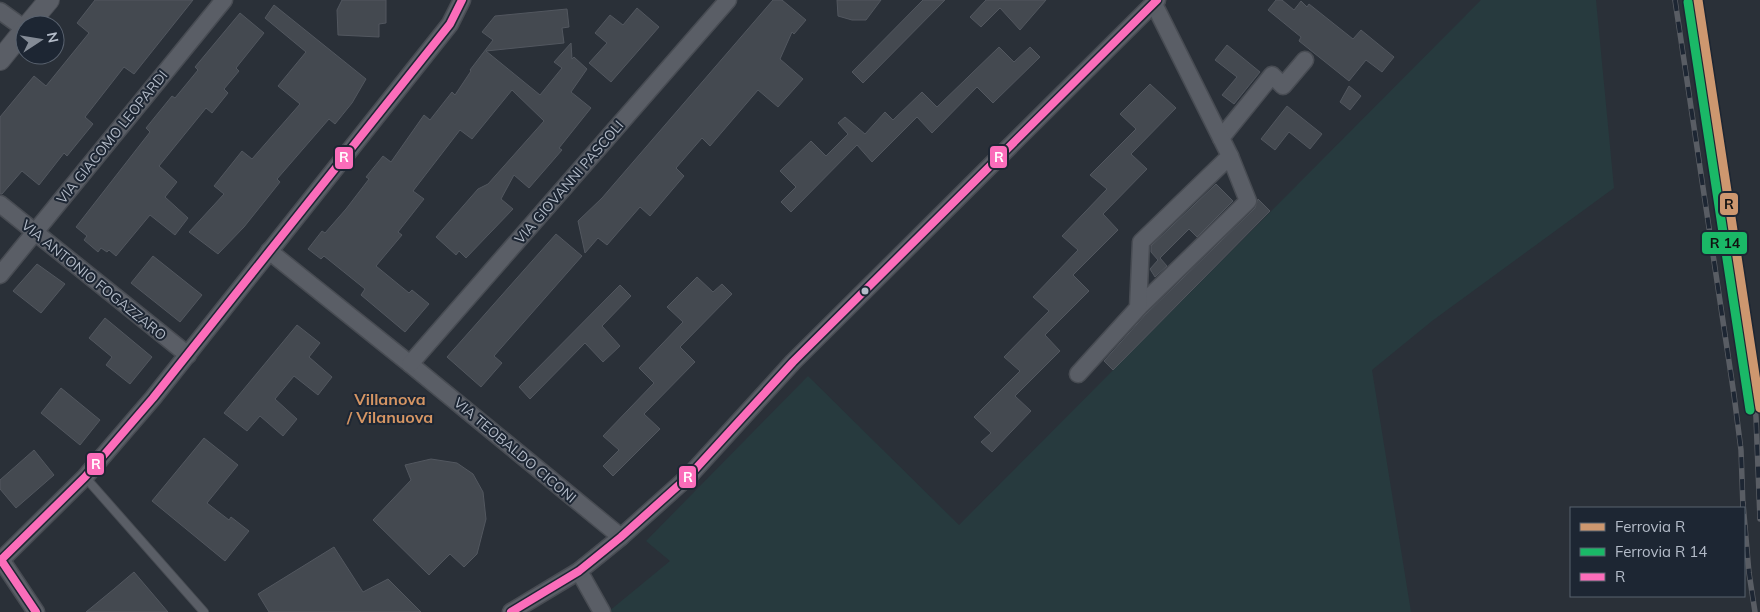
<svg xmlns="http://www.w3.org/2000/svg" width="1760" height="612" viewBox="0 0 1760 612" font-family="Mulish,sans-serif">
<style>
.green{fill:#273a3e}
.building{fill:#444950;stroke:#52575f}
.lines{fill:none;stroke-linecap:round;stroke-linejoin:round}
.service-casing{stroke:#484c53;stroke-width:10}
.minor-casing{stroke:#484c53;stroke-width:19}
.tertiary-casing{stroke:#484c53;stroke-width:22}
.service{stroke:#5a5e66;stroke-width:8}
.minor{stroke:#5a5e66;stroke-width:16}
.tertiary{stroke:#5a5e66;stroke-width:20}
.rail-casing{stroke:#595d64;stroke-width:5.5}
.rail{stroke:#1d2633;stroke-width:4;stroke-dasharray:11;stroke-linecap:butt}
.bus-1-casing{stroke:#1d2633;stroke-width:11}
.bus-1{stroke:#fb6dba;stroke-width:8}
.rail-1-casing{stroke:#1d2633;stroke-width:12}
.rail-2-casing{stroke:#1d2633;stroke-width:12}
.rail-1{stroke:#cd976f;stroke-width:9}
.rail-2{stroke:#1ab867;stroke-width:9}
.bus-dot{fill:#b4bcc9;stroke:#1d2633;stroke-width:2}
.labels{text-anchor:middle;stroke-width:4;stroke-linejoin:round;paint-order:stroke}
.street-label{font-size:14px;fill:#b4bcc9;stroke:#1d2633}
.quarter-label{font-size:16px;font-weight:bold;fill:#d59563;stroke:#1d2633}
.line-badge{stroke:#1d2633;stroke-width:2}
.badge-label{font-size:14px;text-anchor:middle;font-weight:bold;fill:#fff}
.pale-badge-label{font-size:14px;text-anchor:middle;font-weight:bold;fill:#111}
</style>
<rect width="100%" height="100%" fill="#2a3038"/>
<polygon class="green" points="1481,0 1596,0 1614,188 1432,321 1372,370 1411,612 608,612 670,561 646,541 808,376 959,525"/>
<g class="building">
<polygon points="95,0 193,0 134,74 124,67 85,117 93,124 67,156 64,153 39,185 22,171 2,194 0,194 0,117 34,76 46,86 89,33 77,23"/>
<polygon points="342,0 386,0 386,23 379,24 379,37 338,35 337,10"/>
<polygon points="773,0 782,0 806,20 794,34 792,32 780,59 803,79 778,107 758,90 710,146 702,138 676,168 684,176 650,216 640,207 607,245 598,238 585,253 578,221 602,198"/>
<polygon points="837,0 881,0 866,20 852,20 838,16"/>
<polygon points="923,0 945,0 863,83 852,72"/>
<polygon points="986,0 1046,0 1020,30 1000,8 981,27 970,17"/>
<polygon points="1276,0 1282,0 1294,10 1301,1 1307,7 1309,4 1353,39 1361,30 1394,57 1382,72 1366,60 1349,81 1299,41 1301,37 1268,10"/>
<polygon points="274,5 366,79 352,103 335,124 329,119 277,179 280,182 244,227 218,254 189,232 224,194 214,186 242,151 252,159 300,104 278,86 306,52 265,18"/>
<polygon points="637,8 659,27 611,82 589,63 607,43 595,33 610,15 623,25"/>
<polygon points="567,9 569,27 562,28 564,43 486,51 540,95 562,68 554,62 571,43 572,59 574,57 587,69 571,92 591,108 559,148 562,150 529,188 514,175 501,199 513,209 466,258 459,251 456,255 436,237 478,189 488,184 544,121 512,90 472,139 460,130 413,191 424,199 398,232 402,235 376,266 409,293 412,290 429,304 405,332 361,295 365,289 324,256 321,259 308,249 322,231 325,233 346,209 369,179 366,177 383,156 391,162 424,115 430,120 452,92 455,95 471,71 470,70 493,40 482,32 495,16"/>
<polygon points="240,13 264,33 236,68 239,71 224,89 228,93 212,113 206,108 159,166 177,182 165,197 188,218 175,235 150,215 116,256 109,250 107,252 101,248 98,252 84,240 87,236 76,227 150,132 146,128 172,96 175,98 198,70 195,67"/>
<polygon points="1227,45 1260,72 1234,104 1222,95 1237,77 1215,60"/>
<polygon points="999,47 1014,62 1030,47 1040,57 993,103 977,87 932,133 917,117 872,162 857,145 791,212 781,202 796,187 780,171 811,141 826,156 848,134 838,123 845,117 865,134 885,112 893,120 922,92 937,107"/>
<polygon points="1150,84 1176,108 1131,154 1147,169 1103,214 1118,230 1073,275 1089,291 1045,335 1060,351 1015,396 1031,411 992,452 981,442 991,433 974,417 1020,371 1004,357 1049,311 1033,297 1078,250 1062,236 1107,189 1090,175 1136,129 1120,114"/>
<polygon points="1349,86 1361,96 1350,110 1340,102"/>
<polygon points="1287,106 1322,134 1310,149 1289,132 1275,150 1261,139"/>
<polygon points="1216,184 1233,201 1197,237 1189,229 1160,258 1167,266 1155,277 1150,269 1158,260 1151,252 1151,246"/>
<polygon points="1258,199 1270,211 1113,370 1104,361 1145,315 1255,208"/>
<polygon points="556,234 582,256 494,356 502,363 481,387 447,357"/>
<polygon points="153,256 202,295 180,322 131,283"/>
<polygon points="37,264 65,284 41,313 13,291"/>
<polygon points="697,277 713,292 722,284 732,294 680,347 695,362 644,414 660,429 613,476 603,466 619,450 603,436 654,383 639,368 683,322 667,307"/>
<polygon points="620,285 631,296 602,326 620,346 603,362 585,343 530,399 519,387"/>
<polygon points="105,318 152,357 130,384 106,365 112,357 89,338"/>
<polygon points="297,325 320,343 309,357 332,377 318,395 294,376 275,399 297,419 283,436 260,416 247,431 224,413"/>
<polygon points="61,388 100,420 80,445 41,413"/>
<polygon points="204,438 238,465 207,503 229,520 231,517 249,531 225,561 152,501"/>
<polygon points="34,450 54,475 16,508 0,489 0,480"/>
<polygon points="431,459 457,463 473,474 483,492 486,519 477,554 464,567 450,554 429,575 373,520 411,480 405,465"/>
<polygon points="334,547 363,592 388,579 421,612 269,612 258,594"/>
<polygon points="134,572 168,612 86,612 114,589"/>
</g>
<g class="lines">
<g class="service-casing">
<polyline id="service" points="85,477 204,612"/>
</g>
<g class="minor-casing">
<g id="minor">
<polyline points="0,11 25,29"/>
<polyline points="1221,138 1272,75 1283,86 1305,60"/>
<polyline points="0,204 188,355"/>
<polyline points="269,251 410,364 621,537"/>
<polyline points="0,275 224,0"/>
<polyline points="1138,308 1248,201 1230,156"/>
<polyline points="410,364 728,0"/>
<polyline points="1078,374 1138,308 1141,242 1230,156 1154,4"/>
<polyline points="0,558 36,612"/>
<polyline points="1,560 85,477 153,398 450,24 462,0"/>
<polyline points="579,571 602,612"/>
<polyline points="511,612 579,571 621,537 690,475 793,362 1157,0"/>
</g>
</g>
<g class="tertiary-casing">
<g id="tertiary">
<polyline points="28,25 49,0"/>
<polyline points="0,60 25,29"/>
</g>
</g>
<use href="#service" class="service"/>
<use href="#minor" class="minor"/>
<use href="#tertiary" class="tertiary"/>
<g class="rail-casing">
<g id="rail">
<polyline points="1675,0 1734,395 1741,450 1743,508"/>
<polyline points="1748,335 1756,417 1760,519"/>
<polyline points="1743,503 1749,573 1755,612"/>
</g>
</g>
<use href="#rail" class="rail"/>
<g class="bus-1-casing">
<g id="bus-1">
<polyline points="36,612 1,560 85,477 153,398 450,24 462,0"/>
<polyline points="511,612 579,571 621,537 690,475 793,362 1157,0"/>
</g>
</g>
<use href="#bus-1" class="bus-1"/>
<g class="rail-1-casing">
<polyline id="rail-1" points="1698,0 1760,408"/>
</g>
<g class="rail-2-casing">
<polyline id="rail-2" points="1688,2 1750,410"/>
</g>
<use href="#rail-1" class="rail-1"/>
<use href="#rail-2" class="rail-2"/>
</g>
<circle class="bus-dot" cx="865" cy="291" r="4.5"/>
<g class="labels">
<g class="street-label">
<text transform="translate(112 137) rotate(-51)" y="5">VIA GIACOMO LEOPARDI</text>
<text transform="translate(569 182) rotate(-49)" y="5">VIA GIOVANNI PASCOLI</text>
<text transform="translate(94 280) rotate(39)" y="5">VIA ANTONIO FOGAZZARO</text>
<text transform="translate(515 450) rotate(40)" y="5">VIA TEOBALDO CICONI</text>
</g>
<g class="quarter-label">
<text x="390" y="405">Villanova<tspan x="390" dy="18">/ Vilanuova</tspan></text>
</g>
</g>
<g class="line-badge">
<rect x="989" y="145" width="19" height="24" rx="5" fill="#fb6dba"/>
<rect x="334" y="146" width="20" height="24" rx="5" fill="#fb6dba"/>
<rect x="1719" y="192" width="20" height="24" rx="5" fill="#cd976f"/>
<rect x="1701" y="231" width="47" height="24" rx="5" fill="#1ab867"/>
<rect x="86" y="452" width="19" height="24" rx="5" fill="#fb6dba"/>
<rect x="678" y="465" width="19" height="24" rx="5" fill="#fb6dba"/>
</g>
<g class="badge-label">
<text x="999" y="162">R</text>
<text x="344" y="162">R</text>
<text x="96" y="469">R</text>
<text x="688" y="482">R</text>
</g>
<g class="pale-badge-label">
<text x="1729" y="209">R</text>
<text x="1725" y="248">R 14</text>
</g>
<rect x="1570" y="507" width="175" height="90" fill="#1d2633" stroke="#59626f"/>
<rect x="1580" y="523" width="25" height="8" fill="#cd976f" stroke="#59626f"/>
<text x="1615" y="532" font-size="15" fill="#b4bcc9">Ferrovia R</text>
<rect x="1580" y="548" width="25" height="8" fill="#1ab867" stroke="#59626f"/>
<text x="1615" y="557" font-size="15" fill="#b4bcc9">Ferrovia R 14</text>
<rect x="1580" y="573" width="25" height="8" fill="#fb6dba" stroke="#59626f"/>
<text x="1615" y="582" font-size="15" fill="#b4bcc9">R</text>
<g transform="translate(40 40) rotate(78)"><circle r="24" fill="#1d2633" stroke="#59626f"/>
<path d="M0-4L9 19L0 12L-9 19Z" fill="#848b96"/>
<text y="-8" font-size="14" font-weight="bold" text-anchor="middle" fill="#b4bcc9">N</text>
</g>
</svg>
